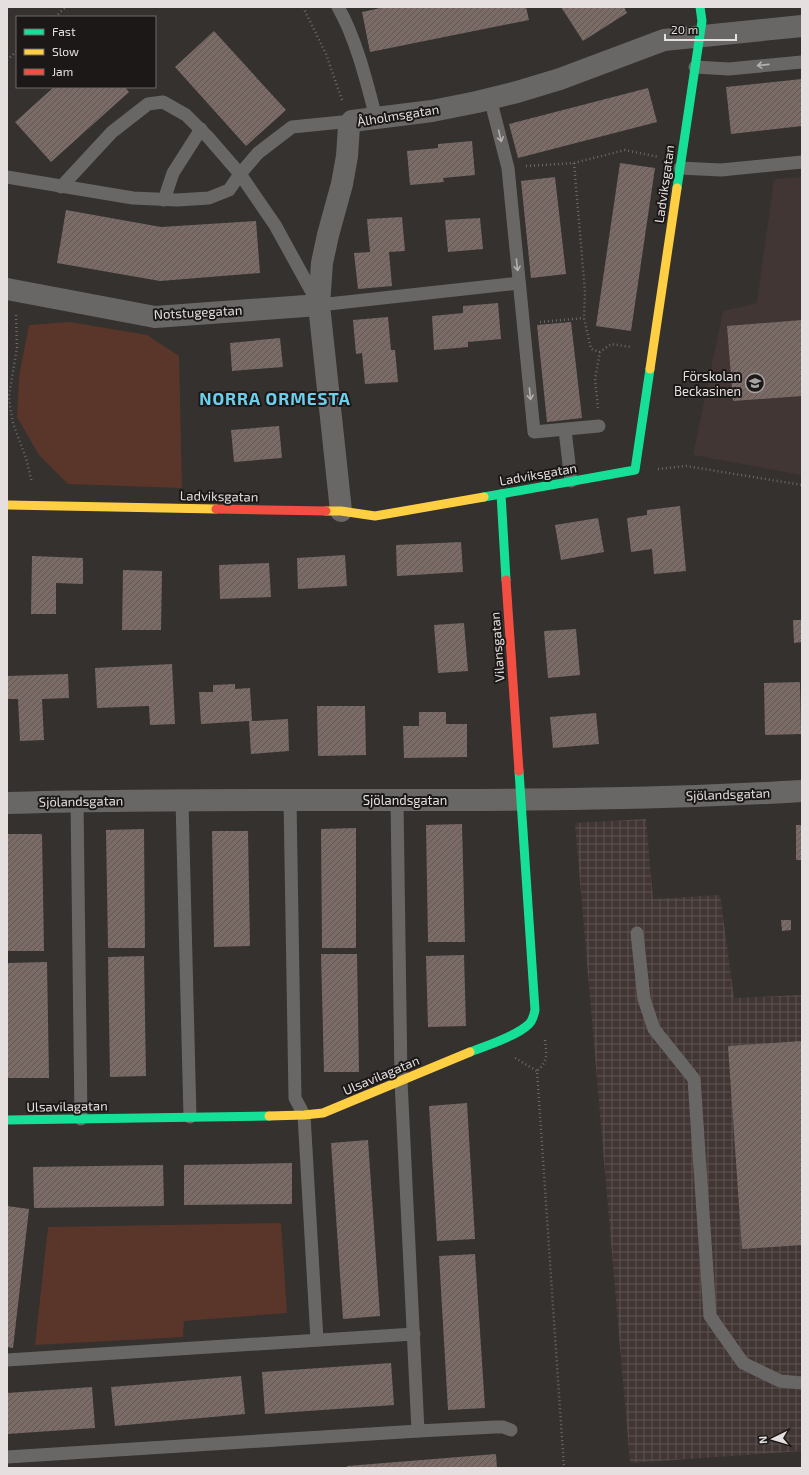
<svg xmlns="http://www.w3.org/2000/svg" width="809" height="1475" viewBox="0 0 809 1475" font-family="'Exo 2',sans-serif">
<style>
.built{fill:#413633}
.industrial{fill:url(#industrial-grid)}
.green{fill:#5a362a}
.building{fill:url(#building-hatch)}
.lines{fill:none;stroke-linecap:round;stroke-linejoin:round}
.path{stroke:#6d6b6a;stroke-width:2.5;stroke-dasharray:1 3;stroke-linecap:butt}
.lane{stroke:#696766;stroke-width:13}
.street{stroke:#696766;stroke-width:22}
.fast{stroke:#16e098;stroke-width:9}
.slow{stroke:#ffcf43;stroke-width:9}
.jam{stroke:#f24e42;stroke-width:9}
.oneway{stroke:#b3b0af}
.labels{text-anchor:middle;stroke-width:4;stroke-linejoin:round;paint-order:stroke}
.street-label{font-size:13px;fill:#e5e0df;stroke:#1b1817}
.poi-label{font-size:13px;fill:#e5e0df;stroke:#1b1817;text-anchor:end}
.district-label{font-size:17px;font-weight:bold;letter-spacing:1px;fill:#6dceeb;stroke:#1b1817}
</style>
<defs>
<pattern id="industrial-grid" width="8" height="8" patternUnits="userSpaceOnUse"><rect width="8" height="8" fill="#413633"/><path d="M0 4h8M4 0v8" fill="none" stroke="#5c5350"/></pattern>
<pattern id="building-hatch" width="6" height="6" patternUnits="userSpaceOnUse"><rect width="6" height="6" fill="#7a6b66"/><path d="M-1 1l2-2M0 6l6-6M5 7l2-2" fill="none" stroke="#605754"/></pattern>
</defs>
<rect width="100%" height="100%" fill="#34312f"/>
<polygon class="built" points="802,177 802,475 693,455 723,311 757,303 774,179"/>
<polygon class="industrial" points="646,819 653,899 720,895 734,998 802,995 802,1451 630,1463 575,823"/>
<g class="green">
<polygon points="70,322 147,335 179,356 182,488 68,484 39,455 17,417 19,377 29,325"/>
<polygon points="281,1223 287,1313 184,1321 183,1337 35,1345 48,1227"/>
</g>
<g class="building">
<polygon points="385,7 526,7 529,20 370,52 362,12"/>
<polygon points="561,7 624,7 627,13 583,41"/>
<polygon points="214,31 286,110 246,146 175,67"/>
<polygon points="802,79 802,126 731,134 726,87"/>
<polygon points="54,87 125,87 129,92 51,162 15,122"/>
<polygon points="648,88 657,122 518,158 509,124"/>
<polygon points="472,141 475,175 443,178 444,182 410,185 407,151 438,148 438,144"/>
<polygon points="620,163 655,168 631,331 596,326"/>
<polygon points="555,177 566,274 531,278 521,181"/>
<polygon points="66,210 161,227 256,221 260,273 160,281 57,263"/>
<polygon points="402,217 405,251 389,252 392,286 358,289 354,253 370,252 367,219"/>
<polygon points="480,218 483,249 448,252 445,220"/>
<polygon points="498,303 501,339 468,342 468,347 434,350 432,316 463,313 463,306"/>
<polygon points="388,317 391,350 395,350 398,382 365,384 362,353 356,354 353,320"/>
<polygon points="802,320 802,396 733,401 727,326"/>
<polygon points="571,322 582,418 547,422 537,325"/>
<polygon points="280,338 283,367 232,371 230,343"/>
<polygon points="279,426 282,458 234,462 231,430"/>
<polygon points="680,506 686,571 654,574 652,549 631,552 627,518 647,515 647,510"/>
<polygon points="598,518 604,552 561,560 555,525"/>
<polygon points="461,542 463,572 397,576 396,545"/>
<polygon points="345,555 347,586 298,589 297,558"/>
<polygon points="32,556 83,558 83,584 56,583 56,614 31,614"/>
<polygon points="269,563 271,597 220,599 219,565"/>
<polygon points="123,570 162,571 161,630 122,630"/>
<polygon points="793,620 802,620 802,642 794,643"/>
<polygon points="464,623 468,671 438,673 434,625"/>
<polygon points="576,629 580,675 548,678 544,631"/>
<polygon points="172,664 175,724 150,725 149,706 97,708 95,668"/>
<polygon points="68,674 69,698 42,699 44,740 20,741 18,699 8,699 7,676"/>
<polygon points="800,682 801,734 765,735 764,683"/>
<polygon points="235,684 235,689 250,688 252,721 288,719 289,751 251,754 249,721 201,724 199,692 213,692 213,685"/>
<polygon points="317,706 365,706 366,755 318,756"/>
<polygon points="419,712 446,712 446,724 467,724 467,757 404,758 403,726 419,726"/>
<polygon points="596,713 599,744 553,748 550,717"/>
<polygon points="462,824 465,942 428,942 426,825"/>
<rect x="796" y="825" width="6" height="35"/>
<polygon points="356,828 356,948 322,948 321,829"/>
<polygon points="144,829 145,948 108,948 106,830"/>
<polygon points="212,831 248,831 250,946 214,947"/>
<polygon points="7,834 42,834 44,951 8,951"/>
<polygon points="781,920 791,920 791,930 782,931"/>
<polygon points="321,954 357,954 359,1072 324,1072"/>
<polygon points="464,955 466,1026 428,1027 426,956"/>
<polygon points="144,956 146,1076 110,1077 108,957"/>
<polygon points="47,962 49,1078 8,1078 7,963"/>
<polygon points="802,1041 802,1245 742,1249 728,1046"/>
<polygon points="467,1103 475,1239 437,1241 429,1106"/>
<polygon points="368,1140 380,1316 343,1319 331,1143"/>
<polygon points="292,1163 292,1204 184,1205 184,1165"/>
<polygon points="163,1165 164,1206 34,1208 33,1167"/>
<polygon points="7,1206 29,1209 13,1348 7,1347"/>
<polygon points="475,1254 485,1408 448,1410 439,1256"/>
<polygon points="391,1363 394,1405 265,1414 262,1372"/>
<polygon points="241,1376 245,1414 115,1426 111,1387"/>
<polygon points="92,1387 95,1428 7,1434 7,1393"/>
<polygon points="496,1454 497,1468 347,1468 347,1466"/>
</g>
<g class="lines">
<g class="path">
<polyline points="303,7 326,54 342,100"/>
<polyline points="55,17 66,7"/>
<polyline points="7,60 17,51"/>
<polyline points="574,163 585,292 584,318 591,349 600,352"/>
<polyline points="526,166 574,163 625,150 659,157"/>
<polyline points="16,315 17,347 9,396 10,406 13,423 26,458 32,483"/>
<polyline points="540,322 584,318"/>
<polyline points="598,408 595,379 600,352 611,344 631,347"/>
<polyline points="658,469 686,466 802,485"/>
<path d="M545,1040C546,1055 549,1060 537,1071L564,1468"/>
<polyline points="515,1058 537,1071"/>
</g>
<g class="lane">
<path d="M338,7C356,38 367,83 376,118"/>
<polyline points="695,67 729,69 802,62"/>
<polyline points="490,98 508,168 534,432 599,426"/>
<polyline points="680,168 721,170 802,162"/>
<polyline points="7,177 133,198 177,200 209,198 229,190 240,174 258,153 292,127 352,121"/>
<polyline points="61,187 112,132 148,104 163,102 186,115 208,137 240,174 275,225 319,305 519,283"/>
<polyline points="164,200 173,173 201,129"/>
<polyline points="565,430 571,481"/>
<polyline points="290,800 295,1098 304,1115 317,1340"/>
<polyline points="77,801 81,1119"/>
<polyline points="182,801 190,1117"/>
<polyline points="637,933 644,999 654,1029 694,1079 710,1316 743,1363 780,1381 802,1383"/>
<polyline points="7,1360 414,1334"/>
<polyline points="418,1431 495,1427 503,1427 511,1430"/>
<polyline points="7,1457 418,1431 401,1081 397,800"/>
</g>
<g class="street">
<polyline points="7,289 155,317 319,305"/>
<polyline points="341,511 319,305 322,263 328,235 342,184 347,156 349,126 352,121 432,111 477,102 517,92 560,79 664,40 802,26"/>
<path d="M7,803C272,795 537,807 802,791"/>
</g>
<g class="fast">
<polyline points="677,188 702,21 700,7"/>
<polyline points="501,494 506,580"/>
<polyline points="484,497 635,470 650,369"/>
<path d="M470,1052C486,1046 517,1036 529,1024C533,1020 534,1015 535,1010L519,771"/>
<polyline points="7,1120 269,1116"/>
</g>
<g class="slow">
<polyline points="650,369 677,188"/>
<polyline points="8,505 216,509"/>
<polyline points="326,511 341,511 375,516 484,497"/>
<polyline points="269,1116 304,1115 323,1113 470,1052"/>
</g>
<g class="jam">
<polyline points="216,509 326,511"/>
<polyline points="506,580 519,771"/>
</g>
</g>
<defs><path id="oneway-shaft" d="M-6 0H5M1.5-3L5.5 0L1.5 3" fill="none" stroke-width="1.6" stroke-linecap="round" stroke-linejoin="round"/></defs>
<g class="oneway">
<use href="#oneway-shaft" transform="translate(763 65) rotate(174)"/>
<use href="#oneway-shaft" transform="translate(500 136) rotate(76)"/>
<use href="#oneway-shaft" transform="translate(517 265) rotate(84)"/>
<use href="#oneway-shaft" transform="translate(530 394) rotate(84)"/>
</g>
<defs>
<g id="school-ring" transform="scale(1)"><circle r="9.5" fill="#1b1817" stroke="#a7a3a1" stroke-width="1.5"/><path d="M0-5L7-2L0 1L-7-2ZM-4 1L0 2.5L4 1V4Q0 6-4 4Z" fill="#a7a3a1"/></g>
</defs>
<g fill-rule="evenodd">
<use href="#school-ring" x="755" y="383"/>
</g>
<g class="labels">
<g class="street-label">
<text transform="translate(398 115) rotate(-9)" y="5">Ålholmsgatan</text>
<text transform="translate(664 184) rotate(-82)" y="5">Ladviksgatan</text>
<text transform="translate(198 312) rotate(-3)" y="5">Notstugegatan</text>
<text transform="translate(538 474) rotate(-10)" y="5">Ladviksgatan</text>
<text transform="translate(219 496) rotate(1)" y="5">Ladviksgatan</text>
<text transform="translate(497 647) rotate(-94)" y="5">Vilansgatan</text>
<text transform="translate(728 794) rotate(-2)" y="5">Sjölandsgatan</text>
<text x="405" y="805">Sjölandsgatan</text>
<text transform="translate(81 801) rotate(-1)" y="5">Sjölandsgatan</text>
<text transform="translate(381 1075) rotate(-23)" y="5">Ulsavilagatan</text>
<text transform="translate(67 1106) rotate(-1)" y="5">Ulsavilagatan</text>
</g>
<g class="poi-label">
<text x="741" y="381">Förskolan<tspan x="741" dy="15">Beckasinen</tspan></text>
</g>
<g class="district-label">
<text x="275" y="405">NORRA ORMESTA</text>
</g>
</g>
<rect width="809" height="1475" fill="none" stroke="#e5e0df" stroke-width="16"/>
<rect x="16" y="16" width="140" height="72" fill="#1b1817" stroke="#6c6867"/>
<rect x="24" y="29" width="20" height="6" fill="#16e098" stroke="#6c6867"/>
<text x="52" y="36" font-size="12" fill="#e5e0df">Fast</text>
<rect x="24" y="49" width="20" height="6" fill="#ffcf43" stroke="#6c6867"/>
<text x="52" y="56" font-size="12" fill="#e5e0df">Slow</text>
<rect x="24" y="69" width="20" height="6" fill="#f24e42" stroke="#6c6867"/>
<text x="52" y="76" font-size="12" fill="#e5e0df">Jam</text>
<g transform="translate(773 1439) rotate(265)" stroke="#1b1817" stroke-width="3" paint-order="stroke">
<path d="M0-3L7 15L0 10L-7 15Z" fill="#e5e0df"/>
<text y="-6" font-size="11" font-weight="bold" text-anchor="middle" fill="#e5e0df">N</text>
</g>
<path d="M665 34v6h71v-6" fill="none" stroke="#e5e0df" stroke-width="2"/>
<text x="671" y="34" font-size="12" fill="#e5e0df" stroke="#1b1817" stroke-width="3" paint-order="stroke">20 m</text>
</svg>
